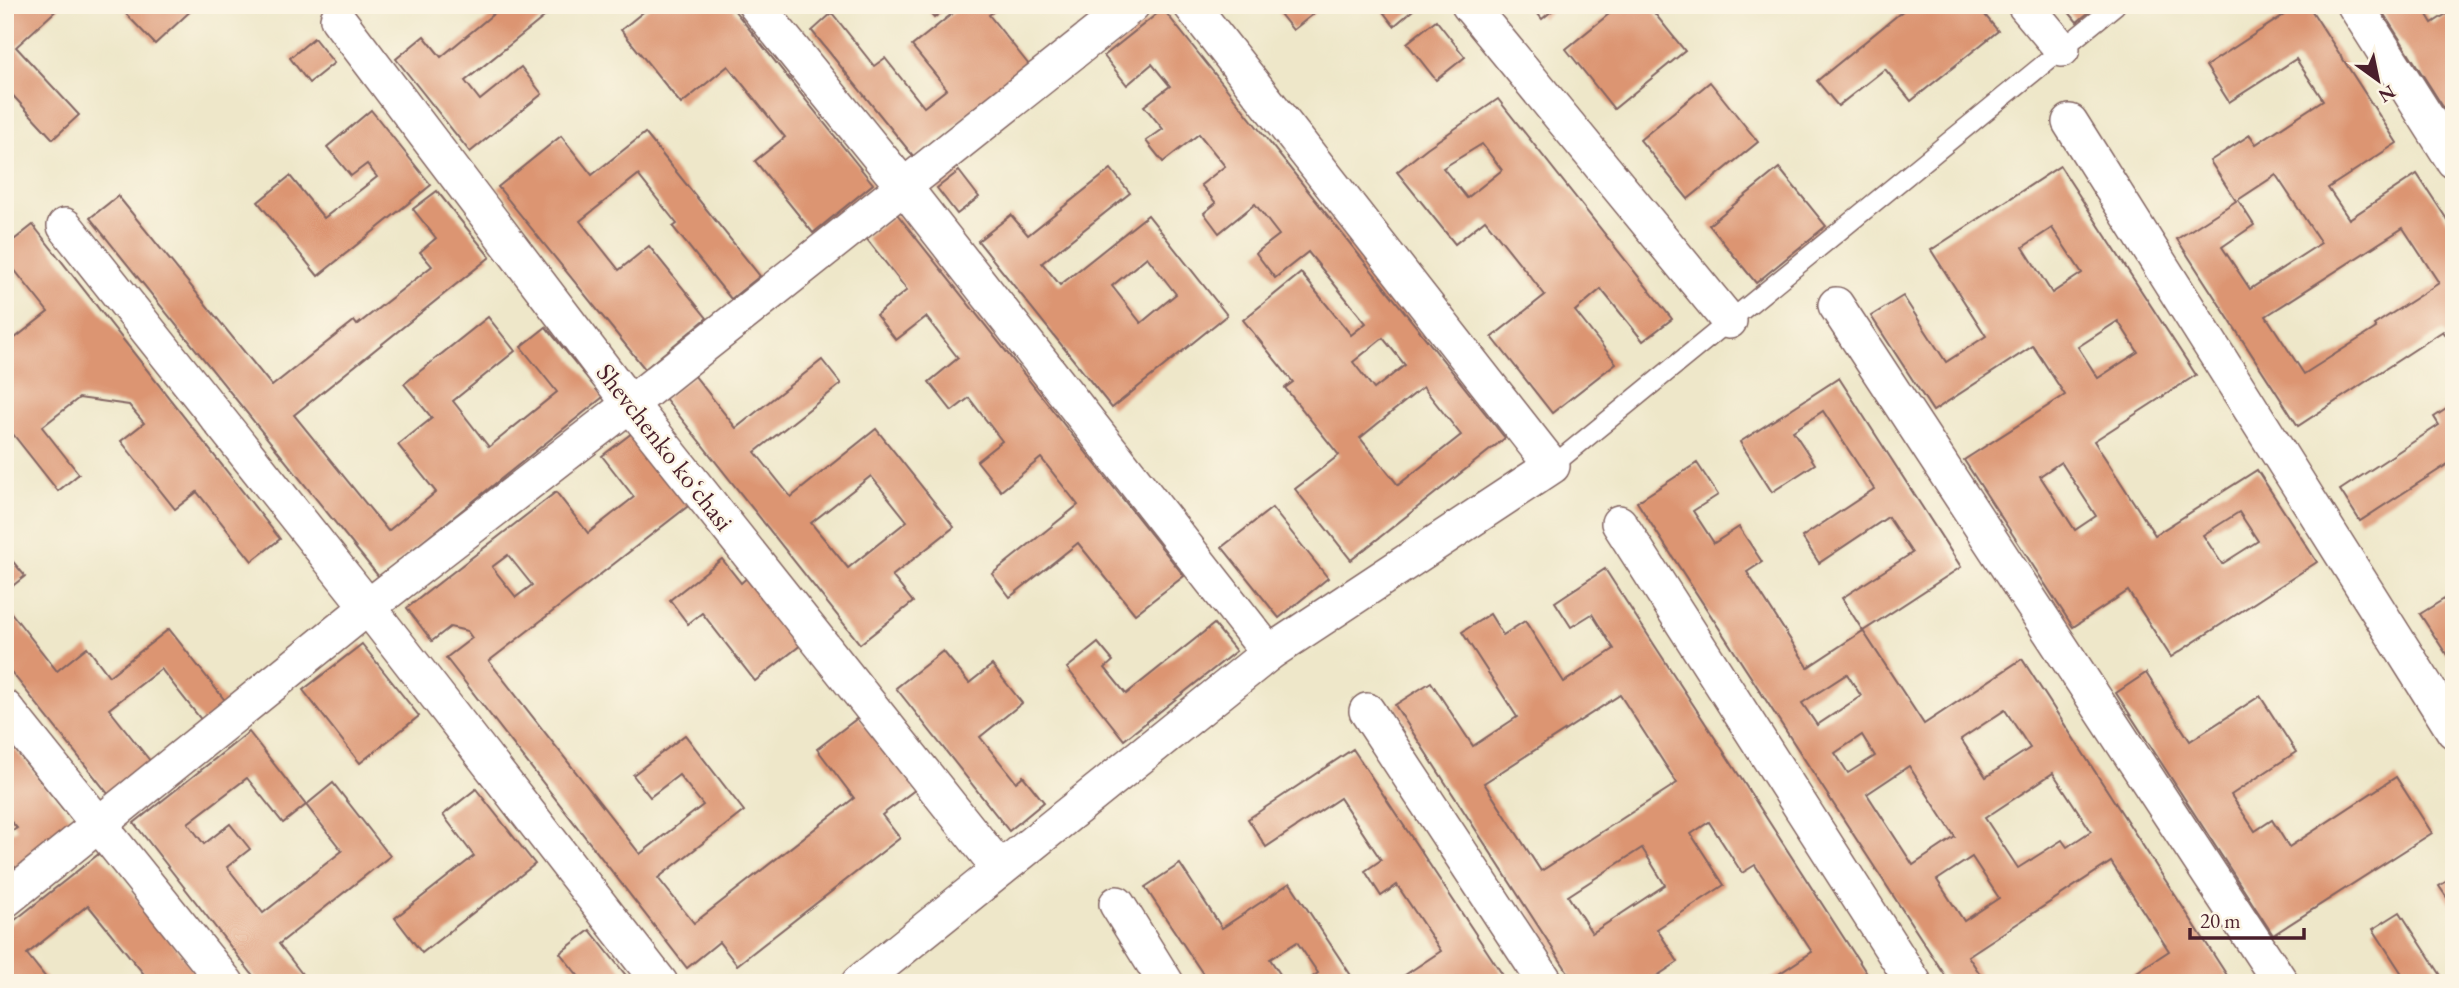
<svg xmlns="http://www.w3.org/2000/svg" width="2459" height="988" viewBox="0 0 2459 988" font-family="'EB Garamond',serif">
<style>
.building{fill:#dc9572;fill-rule:evenodd}
.lines{fill:none;stroke-linecap:round;stroke-linejoin:round}
.lane-casing{stroke:#836562;stroke-width:21}
.street-casing{stroke:#836562;stroke-width:38}
.lane{stroke:#fff;stroke-width:18}
.street{stroke:#fff;stroke-width:35}
.labels{text-anchor:middle;stroke-width:5;stroke-linejoin:round;paint-order:stroke}
.street-label{font-size:26px;fill:#4a1f2b;stroke:#fcf5e5}
</style>
<rect width="100%" height="100%" fill="#fcf5e5"/>
<filter id="ink" filterUnits="userSpaceOnUse"><feTurbulence type="fractalNoise" baseFrequency=".0143" numOctaves="2"/><feDisplacementMap in="SourceGraphic" scale="14" xChannelSelector="R" yChannelSelector="G"/><feConvolveMatrix kernelMatrix="1 2 1 2 8 2 1 2 1" color-interpolation-filters="sRGB"/></filter>
<filter id="wash" filterUnits="userSpaceOnUse"><feTurbulence type="fractalNoise" baseFrequency=".00686" numOctaves="4" result="noise"/><feDisplacementMap in="SourceGraphic" scale="28" xChannelSelector="R" yChannelSelector="G"/><feGaussianBlur stdDeviation="1.57" result="paint"/><feColorMatrix in="noise" values="0 0 0 0 0 0 0 0 0 0 0 0 0 0 0 0 0 1.4 0 .05"/><feComposite in="paint" operator="in"/></filter>
<g filter="url(#wash)">
<rect width="100%" height="100%" fill="#eee7c9"/>
<g id="blocks">
<g class="building">
<polygon points="5,5 62,5 16,47 79,115 53,139 5,87"/>
<polygon points="136,5 197,5 155,44 126,14"/>
<polygon points="494,5 543,5 549,13 465,81 480,100 521,67 542,94 470,152 396,59 424,36 441,57 498,10"/>
<polygon points="652,5 730,5 873,184 813,233 755,161 785,137 728,66 681,104 621,30"/>
<polygon points="923,5 950,5 934,18"/>
<polygon points="963,5 1002,5 989,15 1029,65 914,157 812,31 832,13 874,66 885,58 924,107 947,89 912,46"/>
<polygon points="1273,5 1325,5 1293,30"/>
<polygon points="1378,5 1419,5 1394,26"/>
<polygon points="1531,5 1559,5 1542,19"/>
<polygon points="1620,5 1648,5 1685,51 1614,109 1566,49"/>
<polygon points="1910,5 1977,5 1998,31 1911,101 1885,69 1838,106 1817,81"/>
<polygon points="2063,5 2098,5 2077,22"/>
<path d="M2299,5H2308L2397,143L2328,188L2349,219L2417,174L2454,230V347L2443,331L2298,426L2177,239L2236,201L2210,161L2250,135L2256,144L2323,100L2296,59L2229,102L2206,66ZM2276,175L2321,243L2250,289L2222,247L2254,225L2238,200ZM2403,228L2439,283L2374,325L2376,328L2304,374L2266,316Z"/>
<polygon points="2378,5 2421,5 2432,23 2454,9 2454,124"/>
<path d="M1163,9L1505,438L1351,560L1295,489L1339,455L1285,388L1293,382L1243,320L1301,273L1351,335L1366,323L1308,252L1275,278L1256,253L1279,235L1255,204L1219,233L1204,213L1216,203L1201,185L1225,166L1199,134L1163,162L1146,141L1163,129L1144,106L1170,86L1152,64L1127,85L1104,56ZM1383,338L1405,365L1374,389L1353,362ZM1423,387L1461,435L1398,485L1360,438Z"/>
<polygon points="1436,20 1465,57 1436,80 1407,43"/>
<polygon points="314,38 334,63 309,83 290,58"/>
<polygon points="1710,82 1758,142 1688,199 1640,140"/>
<path d="M1498,99L1672,319L1643,341L1601,289L1575,311L1616,363L1552,413L1492,337L1545,295L1485,220L1455,244L1397,172L1427,148ZM1482,144L1502,170L1467,198L1443,168Z"/>
<polygon points="371,110 431,185 318,276 258,202 290,176 324,218 377,177 367,164 351,176 327,147"/>
<polygon points="645,133 760,276 731,299 673,227 677,224 638,175 580,221 619,270 649,246 707,318 645,369 498,187 561,136 592,175"/>
<path d="M2060,166L2196,375L2094,441L2155,535L2257,470L2317,562L2171,657L2128,591L2073,627L1964,460L2065,395L2033,346L1933,411L1871,316L1903,296L1946,362L1986,336L1931,250ZM2052,228L2082,273L2052,293L2023,247ZM2118,321L2138,352L2098,378L2078,347ZM2061,462L2096,516L2075,530L2040,476ZM2239,512L2258,541L2222,564L2203,535Z"/>
<polygon points="1779,168 1826,226 1756,283 1709,225"/>
<path d="M1111,169L1130,193L1042,263L1060,285L1148,215L1227,315L1112,408L978,241L1011,215L1028,235ZM1147,257L1176,294L1141,323L1112,286Z"/>
<polygon points="959,171 979,197 957,214 937,188"/>
<polygon points="437,191 490,257 294,415 388,531 436,492 398,445 432,418 404,384 488,317 515,351 453,401 489,447 557,392 521,347 546,327 603,397 379,577 90,218 118,196 272,386 354,321 357,325 432,266 420,252 436,238 413,209"/>
<polygon points="897,214 1184,576 1135,614 1078,543 1010,597 992,574 1078,505 1041,458 1001,491 977,461 1002,441 969,398 952,411 929,382 958,358 926,317 896,340 876,315 907,290 866,238"/>
<polygon points="33,225 280,539 252,561 197,492 175,509 121,441 144,423 129,405 79,398 42,427 79,474 58,491 5,424 5,346 48,312 5,258 5,247"/>
<path d="M822,360L841,384L755,452L791,497L876,429L954,527L892,576L913,602L860,644L665,398L694,375L736,428ZM871,476L907,521L848,568L811,523Z"/>
<polygon points="1839,378 1961,567 1863,631 1842,598 1912,553 1888,517 1819,563 1802,537 1874,489 1823,411 1793,431 1815,464 1772,492 1740,442"/>
<polygon points="2454,404 2454,460 2360,521 2340,490 2439,425 2434,417"/>
<path d="M636,430L692,503L489,661L640,854L703,805L679,775L650,797L633,775L685,735L744,811L658,878L694,923L854,798L817,749L859,717L916,789L882,815L900,838L737,965L719,942L687,968L446,658L472,638L467,631L450,627L432,641L407,608L556,492L588,533L634,497L602,456ZM508,555L532,585L516,597L492,567Z"/>
<path d="M1697,463L1718,495L1693,511L1714,543L1739,527L1762,562L1747,572L1808,667L1863,631L1924,724L2022,659L2232,983H2120L2169,951L2111,862L1968,956L1986,983H1950L1637,502ZM1847,674L1861,696L1817,725L1802,703ZM2005,710L2030,748L1986,777L1961,739ZM1862,735L1875,756L1848,773L1835,753ZM1909,766L1955,837L1913,865L1867,794ZM2053,773L2091,831L2067,847L2062,840L2018,868L1985,818ZM1972,857L1999,898L1964,921L1937,880Z"/>
<polygon points="1272,508 1328,578 1279,618 1222,547"/>
<polygon points="5,552 25,576 5,592"/>
<polygon points="722,559 741,583 749,576 802,644 755,681 702,613 688,624 670,600"/>
<path d="M1605,569L1724,752L1873,983H1765L1812,952L1755,865L1742,873L1709,822L1691,834L1724,885L1657,929L1678,962L1646,983H1575L1395,705L1431,682L1473,746L1517,717L1462,632L1490,614L1503,635L1525,621L1564,682L1614,649L1592,614L1571,627L1555,602ZM1620,695L1677,783L1541,871L1484,783ZM1642,848L1665,885L1592,933L1568,896Z"/>
<polygon points="2454,593 2454,666 2420,614"/>
<polygon points="5,605 57,671 87,647 109,676 169,629 227,703 203,722 161,669 109,709 151,762 109,795 5,664"/>
<polygon points="1214,624 1236,651 1124,740 1067,668 1098,643 1113,661 1105,668 1126,694"/>
<polygon points="362,644 419,716 360,763 303,690"/>
<polygon points="943,651 969,683 992,665 1022,703 980,737 1016,782 1023,776 1044,802 1009,831 896,688"/>
<polygon points="2146,673 2190,741 2260,696 2296,752 2231,795 2255,831 2272,820 2289,847 2396,777 2432,833 2273,935 2116,693"/>
<path d="M249,732L306,805L333,783L390,856L279,944L309,983H259L134,823ZM247,778L283,823L306,805L342,851L263,913L227,867L250,849L230,824L204,844L188,823Z"/>
<polygon points="14,748 76,825 18,871 5,855 5,836 17,828 5,815 5,756"/>
<polygon points="1353,749 1473,930 1508,983 1462,983 1458,977 1450,983 1393,983 1441,951 1397,885 1381,896 1365,871 1381,860 1340,798 1266,847 1248,819"/>
<polygon points="476,789 535,864 422,953 395,918 474,856 443,815"/>
<polygon points="100,853 204,983 151,983 88,905 27,954 50,983 8,983 5,979 5,928"/>
<polygon points="1180,864 1222,928 1290,883 1356,983 1304,983 1318,973 1297,942 1270,959 1286,983 1209,983 1145,887"/>
<polygon points="2454,877 2454,908 2439,886"/>
<polygon points="2400,912 2444,980 2454,974 2454,983 2408,983 2373,929"/>
<polygon points="590,930 632,983 584,983 560,953"/>
</g>
</g>
</g>
<g filter="url(#ink)">
<use href="#blocks" fill-opacity="0" stroke="#836562" stroke-width="2"/>
<g class="lines">
<g class="lane-casing">
<polyline id="lane" points="1552,466 2116,5"/>
</g>
<g class="street-casing">
<g id="street">
<polyline points="756,5 904,187 1269,653"/>
<polyline points="1469,5 1729,321"/>
<polyline points="2025,5 2062,49"/>
<polyline points="2355,5 2454,161"/>
<polyline points="338,19 630,404 1000,869"/>
<polyline points="2070,122 2454,731"/>
<polyline points="65,226 368,607 660,983"/>
<polyline points="1836,305 2281,983"/>
<polyline points="1619,523 1914,983"/>
<polyline points="5,708 226,983"/>
<polyline points="1367,711 1546,983"/>
<polyline points="5,900 368,607 630,404 1132,5"/>
<polyline points="1117,904 1166,983"/>
<polyline points="859,983 1269,653 1552,466 1191,5"/>
</g>
</g>
<use href="#lane" class="lane"/>
<use href="#street" class="street"/>
</g>
</g>
<g class="labels">
<g class="street-label">
<text transform="translate(665 447) rotate(52)" y="9">Shevchenko koʻchasi</text>
</g>
</g>
<rect width="2459" height="988" fill="none" stroke="#fcf5e5" stroke-width="28"/>
<g transform="translate(2378 80) rotate(147)" stroke="#fcf5e5" stroke-width="5" paint-order="stroke">
<path d="M0-5L12 26L0 18L-12 26Z" fill="#4a1f2b"/>
<text y="-10" font-size="19" font-weight="bold" text-anchor="middle" fill="#4a1f2b">N</text>
</g>
<path d="M2190 928v10h114v-10" fill="none" stroke="#4a1f2b" stroke-width="3.5"/>
<text x="2200" y="928" font-size="21" fill="#4a1f2b" stroke="#fcf5e5" stroke-width="5" paint-order="stroke">20 m</text>
</svg>
